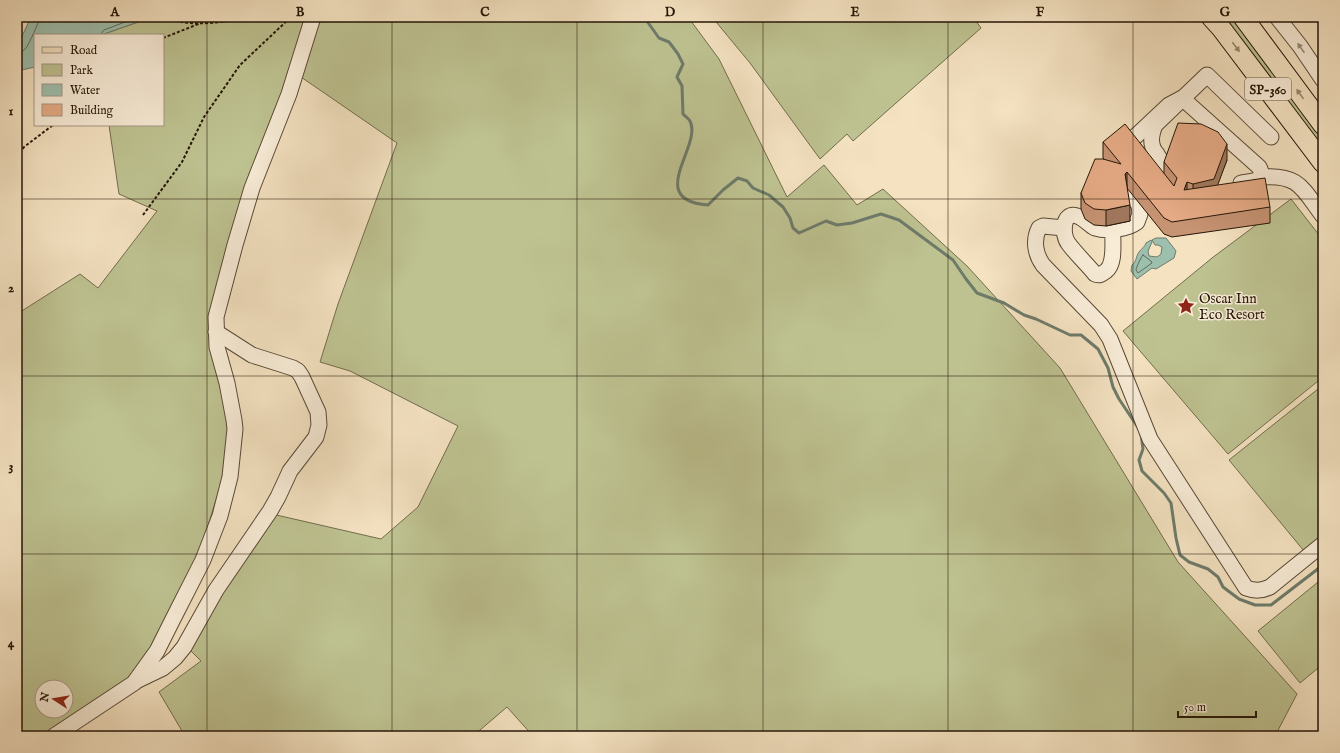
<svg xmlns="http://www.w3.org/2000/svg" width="1340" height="753" viewBox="0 0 1340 753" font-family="'IM FELL English',serif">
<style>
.green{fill:#bec291;stroke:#726c4c;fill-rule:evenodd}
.water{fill:#9dbfad;stroke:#6d7b6b}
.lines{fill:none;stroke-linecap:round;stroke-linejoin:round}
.shore{stroke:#616a5a;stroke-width:1}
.stream{stroke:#6d7b6b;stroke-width:3}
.minor-casing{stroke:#594936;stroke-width:17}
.major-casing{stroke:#251607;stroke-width:21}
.path{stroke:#251607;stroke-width:2;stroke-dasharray:3 2;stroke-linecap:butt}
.minor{stroke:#f8ecd7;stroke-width:15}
.major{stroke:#f4e2c1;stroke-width:19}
.wall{fill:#c69373;stroke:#251607}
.shaded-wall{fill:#a1785e;stroke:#251607}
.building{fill:#e6ab86;stroke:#251607}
.oneway{fill:#97866d}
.oneway2{fill:#998c79}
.grid{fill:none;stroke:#251607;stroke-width:1;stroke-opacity:0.55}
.labels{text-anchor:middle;stroke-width:3;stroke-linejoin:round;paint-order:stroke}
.shield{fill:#f8ecd7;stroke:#645645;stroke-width:1}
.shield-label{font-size:13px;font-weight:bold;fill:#251607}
.poi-label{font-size:14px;fill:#251607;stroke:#f8ecd7;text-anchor:start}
.neatline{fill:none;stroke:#251607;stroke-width:1.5}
.grid-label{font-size:13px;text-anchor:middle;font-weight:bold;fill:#251607}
</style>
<rect width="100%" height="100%" fill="#f4e2c1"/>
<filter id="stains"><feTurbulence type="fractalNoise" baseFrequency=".005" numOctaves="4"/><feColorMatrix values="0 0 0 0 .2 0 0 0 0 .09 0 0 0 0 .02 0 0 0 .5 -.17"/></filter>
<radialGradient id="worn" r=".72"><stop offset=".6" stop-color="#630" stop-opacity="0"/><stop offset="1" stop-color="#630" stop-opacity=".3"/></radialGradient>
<g class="green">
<path d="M142,17H307L211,326L227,412L229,435L224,474L203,542L153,649L130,678L44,736H17V314L80,274L98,288L157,211L119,194L109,125H163V35H101L141,21ZM42,687H66V711H42Z"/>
<polygon points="325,17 688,17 719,59 787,197 824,165 857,205 883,189 967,266 1060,368 1178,562 1297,694 1275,736 533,736 507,707 473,736 185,736 159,692 201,661 189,649 218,596 272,514 381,539 418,507 458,426 350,371 320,362 338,304 397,143 301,77 317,26"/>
<polygon points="712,17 973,17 981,28 853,141 847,134 820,159 750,63"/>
<polygon points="1218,17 1235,17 1323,136 1323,151"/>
<polygon points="1291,199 1323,240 1323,377 1228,454 1123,331 1212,258"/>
<polygon points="1323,385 1323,535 1304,551 1229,460"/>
<polygon points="1323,578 1323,664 1300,683 1258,631"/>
</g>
<g class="water">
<polygon points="31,17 142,17 141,21 101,35 35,35 35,67 17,71 17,47"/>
<path d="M1156,238H1166L1176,251L1174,258L1156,269L1152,268L1137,279L1131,271L1132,265C1137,261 1136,256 1139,252C1142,248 1145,247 1146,243L1151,240L1152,242L1148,251L1149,256L1157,257L1161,254L1162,247L1158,245H1155L1152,240Z"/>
</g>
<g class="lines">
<g class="shore">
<polyline points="102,35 102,32 104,30 138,17"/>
<path d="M17,52C21,52 24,51 26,48C29,44 39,22 40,17"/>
<path d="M1143,255L1151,261L1152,263L1138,273L1136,270C1136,268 1141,257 1143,255Z"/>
</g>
<g class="stream">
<path d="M644,17L659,38L669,42L678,54L683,64L677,77L682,86L683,114C685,116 689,119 690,121C703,146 644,200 708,205L723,190L738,178L747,181L753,188L769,195L783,207L790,218L793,228L799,233L826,221L837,225L852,223L881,214L899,220L953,260L966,279L977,293L1004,303L1024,315L1036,319L1070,335H1081L1098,349L1108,368L1113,387L1119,399L1137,426"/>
<polyline points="1141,434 1143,449 1139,460 1142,471 1164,493 1171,503 1176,538 1180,555 1189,562 1208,569 1218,577 1223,587 1239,599 1255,605 1271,605 1323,565"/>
</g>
<g class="minor-casing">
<g id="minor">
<polyline points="1277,17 1300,46 1323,80"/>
<path d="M1120,151L1169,105L1182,98L1259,167C1267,182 1251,181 1241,183"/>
<path d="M1261,177C1299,174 1302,188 1323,216"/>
<path d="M1170,192C1163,183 1165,176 1163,165C1162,161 1159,158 1157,154C1149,145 1151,135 1155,125L1207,75L1271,137"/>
<path d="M1064,228L1043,226L1039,228C1033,240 1035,254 1043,265L1101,325L1110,339L1150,439L1246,588C1255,591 1261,591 1270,587L1323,544"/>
<path d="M1113,229C1112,242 1116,263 1106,271C1102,274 1099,276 1095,274C1086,263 1076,254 1068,243C1062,235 1062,211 1077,216C1084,218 1089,225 1095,228C1107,232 1128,229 1137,222L1140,214L1139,205L1116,175"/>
<polyline points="136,681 163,668 175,658 184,647 216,590 270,511 278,497 290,471 316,437 319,425 318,412 302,377 298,371 293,368 252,355 216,332"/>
<polyline points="54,736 134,683 157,651 172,621 203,560 220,516 230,477 235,429 234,420 227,383 217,347 216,317 235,245 252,188 289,94 313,17"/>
</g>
</g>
<g class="major-casing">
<g id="major">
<polyline points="1211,17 1221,28 1323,163"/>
<polyline points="1243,17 1323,125"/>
</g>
</g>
<g class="path">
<path d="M166,17C188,29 231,21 255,17"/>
<polyline points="163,38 201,23"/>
<polyline points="17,157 24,147 53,125"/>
<polyline points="143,215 182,162 204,117 240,65 291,17"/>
</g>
<use href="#minor" class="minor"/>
<use href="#major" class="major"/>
</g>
<polygon class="wall" points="1103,142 1164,174 1164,162 1227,160 1217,185 1270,207 1270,223 1172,237 1164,234 1127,188 1130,221 1106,226 1094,225 1085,219 1081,209 1081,193 1104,159 1103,158"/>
<g class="shaded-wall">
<polygon points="1227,144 1227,160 1214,195 1193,200 1193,184"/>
<polygon points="1127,172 1127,188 1125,174"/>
<polygon points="1187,182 1187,198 1184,190"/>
<polygon points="1130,205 1130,221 1106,226 1106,210"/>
</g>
<polygon class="building" points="1178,123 1201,124 1218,132 1227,144 1214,179 1193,184 1187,182 1184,190 1265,178 1270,207 1172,222 1164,218 1127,172 1125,174 1130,205 1106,210 1094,209 1085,203 1081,193 1095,159 1103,159 1121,164 1103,142 1125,124 1174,186 1177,178 1164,162"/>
<defs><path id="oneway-solid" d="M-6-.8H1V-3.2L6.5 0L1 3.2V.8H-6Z"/></defs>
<g class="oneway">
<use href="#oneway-solid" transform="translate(1236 47) rotate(53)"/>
<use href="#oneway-solid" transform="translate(1300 94) rotate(-126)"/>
</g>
<use class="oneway2" href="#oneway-solid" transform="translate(1301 48) rotate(-125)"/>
<path class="grid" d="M207,17V736M392,17V736M577,17V736M763,17V736M948,17V736M1133,17V736M17,199H1323M17,376H1323M17,554H1323"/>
<defs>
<g id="sight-bare" transform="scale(1.38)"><path d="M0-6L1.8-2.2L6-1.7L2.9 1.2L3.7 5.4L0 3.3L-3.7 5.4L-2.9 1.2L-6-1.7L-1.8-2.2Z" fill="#8f2418" stroke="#f8ecd7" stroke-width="2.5" paint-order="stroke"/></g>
</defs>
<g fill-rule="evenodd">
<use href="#sight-bare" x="1186" y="306"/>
</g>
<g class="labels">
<rect class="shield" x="1245" y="78" width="46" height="22" rx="3"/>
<g class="shield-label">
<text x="1268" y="94">SP-360</text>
</g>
<g class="poi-label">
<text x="1199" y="303">Oscar Inn<tspan x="1199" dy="16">Eco Resort</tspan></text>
</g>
</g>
<rect width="1340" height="753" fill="none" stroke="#f4e2c1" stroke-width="44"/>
<rect x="34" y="34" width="130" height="92" fill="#f8ecd7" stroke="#a49684"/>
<rect x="42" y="47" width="20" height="6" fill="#f4e2c1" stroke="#a49684"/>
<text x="70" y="54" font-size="12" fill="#251607">Road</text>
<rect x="42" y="64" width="20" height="12" fill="#bec291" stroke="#a49684"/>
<text x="70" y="74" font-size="12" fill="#251607">Park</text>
<rect x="42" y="84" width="20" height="12" fill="#9dbfad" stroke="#a49684"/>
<text x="70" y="94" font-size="12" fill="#251607">Water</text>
<rect x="42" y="104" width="20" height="12" fill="#e6ab86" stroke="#a49684"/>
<text x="70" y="114" font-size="12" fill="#251607">Building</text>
<g transform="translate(54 699) rotate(282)"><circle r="19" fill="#f8ecd7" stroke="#a49684"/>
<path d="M0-3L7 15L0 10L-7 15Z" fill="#8f2418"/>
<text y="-6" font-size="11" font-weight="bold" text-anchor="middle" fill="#251607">N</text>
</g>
<path d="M1178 711v6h78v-6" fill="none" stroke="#251607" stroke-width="2"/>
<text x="1184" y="711" font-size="12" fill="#251607" stroke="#f8ecd7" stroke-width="3" paint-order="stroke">50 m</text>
<rect x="22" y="22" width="1296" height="709" class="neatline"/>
<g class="grid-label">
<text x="115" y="16">A</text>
<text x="300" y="16">B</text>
<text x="485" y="16">C</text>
<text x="670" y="16">D</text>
<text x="855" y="16">E</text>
<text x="1040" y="16">F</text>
<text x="1225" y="16">G</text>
<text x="11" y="115">1</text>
<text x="11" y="292">2</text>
<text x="11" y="470">3</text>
<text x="11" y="647">4</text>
</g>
<rect width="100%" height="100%" filter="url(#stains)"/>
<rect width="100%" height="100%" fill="url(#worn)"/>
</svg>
